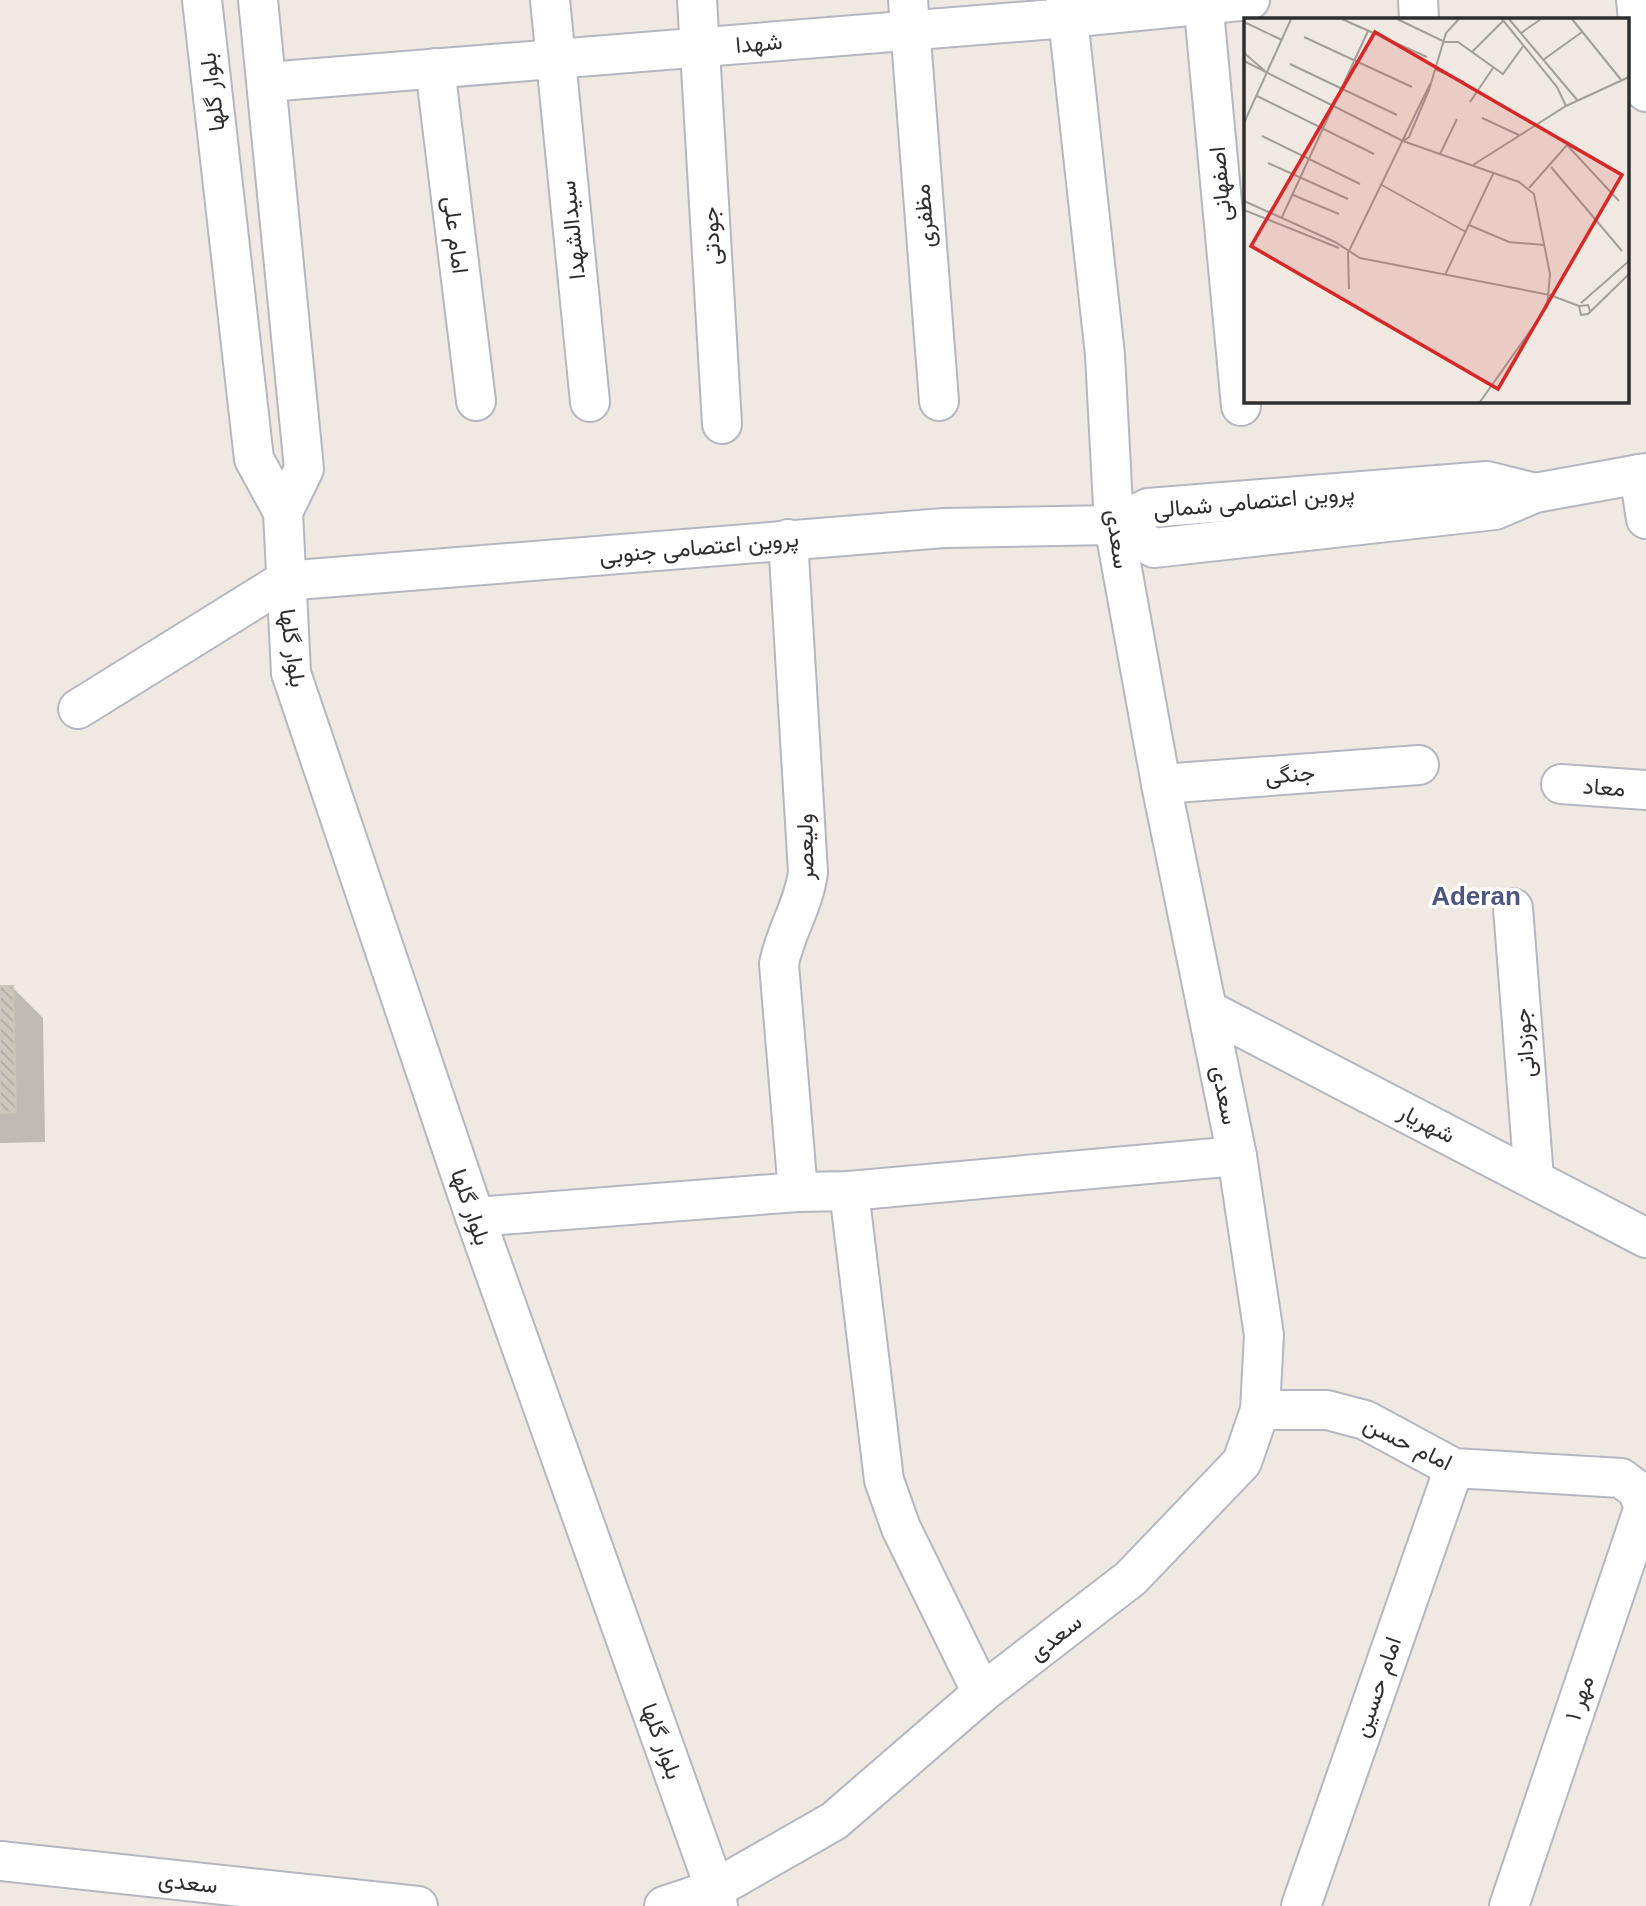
<svg xmlns="http://www.w3.org/2000/svg" width="1646" height="1906" viewBox="0 0 1646 1906" font-family="Helvetica,Vazirmatn,sans-serif">
<style>
.shadow{fill:#0003}
.building{fill:url(#building-back-hatch);stroke:#cbc5ba;stroke-width:2}
.lines{fill:none;stroke-linecap:round;stroke-linejoin:round}
.minor-casing{stroke:#b4b7c1;stroke-width:42}
.minor{stroke:#fff;stroke-width:38}
.labels{text-anchor:middle;stroke-width:7;stroke-linejoin:round;paint-order:stroke}
.street-label{font-size:23px;fill:#2e2e2e;stroke:#fff}
.quarter-label{font-size:26px;font-weight:bold;fill:#4d5680;stroke:#fff}
.inset-road{fill:none;stroke:#a29e99;stroke-width:2}
.view{fill:#d62828;fill-opacity:0.15;stroke:#d62828;stroke-width:3.5}
.inset-edge{fill:none;stroke:#2e2e2e;stroke-width:3.5}
</style>
<defs>
<pattern id="building-back-hatch" width="6" height="6" patternUnits="userSpaceOnUse" patternTransform="scale(1.75)"><rect width="6" height="6" fill="#cbc7bf"/><path d="M-1 5l2 2M0 0l6 6M5-1l2 2" fill="none" stroke="#afaba4"/></pattern>
</defs>
<rect width="100%" height="100%" fill="#efe9e1"/>
<polygon class="shadow" points="12,987 43,1018 45,1142 0,1143 0,988"/>
<polygon class="building" points="0,986 13,986 16,1112 0,1113"/>
<g class="lines">
<g class="minor-casing">
<g id="minor">
<polyline points="202,0 254,459 283,512 291,673 475,1217 715,1889 718,1906"/>
<polyline points="258,0 304,469 283,512"/>
<polyline points="550,0 590,402"/>
<polyline points="697,0 722,424"/>
<polyline points="908,0 939,401"/>
<polyline points="1203,0 1241,406"/>
<polyline points="1418,0 1419,19"/>
<polyline points="1636,0 1646,92"/>
<polyline points="435,68 476,401"/>
<polyline points="267,82 1067,18 1250,0"/>
<polyline points="1639,474 1646,519"/>
<polyline points="1114,525 1154,548 1495,510 1535,493 1646,473"/>
<path d="M788,539L808,872C804,905 785,932 779,964L798,1192"/>
<polyline points="78,709 284,581 944,528 1114,525 1148,508 1487,481 1535,493"/>
<polyline points="1161,784 1419,765"/>
<polyline points="1561,784 1646,790"/>
<polyline points="1513,908 1534,1178"/>
<polyline points="1208,1010 1646,1238"/>
<polyline points="849,1191 884,1480 901,1528 982,1693"/>
<polyline points="475,1217 798,1192 849,1191 1237,1156"/>
<polyline points="1260,1410 1327,1410 1365,1420 1454,1468 1621,1478 1637,1490 1644,1507 1509,1906"/>
<polyline points="0,1861 418,1906"/>
<polyline points="664,1906 715,1889 834,1821 982,1693 1131,1578 1242,1462 1260,1410 1264,1335 1237,1156 1161,784 1114,525 1105,355 1066,0"/>
<polyline points="1301,1906 1454,1468"/>
</g>
</g>
<use href="#minor" class="minor"/>
</g>
<g class="labels">
<g class="street-label">
<text transform="translate(759 43) rotate(-5)" y="8">شهدا</text>
<text transform="translate(212 92) rotate(-97)" y="8">بلوار گلها</text>
<text transform="translate(1220 184) rotate(-95)" y="8">اصفهانی</text>
<text transform="translate(924 216) rotate(-95)" y="8">مظفری</text>
<text transform="translate(572 230) rotate(-96)" y="8">سیدالشهدا</text>
<text transform="translate(456 235) rotate(83)" y="8">امام علی</text>
<text transform="translate(711 236) rotate(-93)" y="8">جودتی</text>
<text transform="translate(1254 501) rotate(-5)" y="8">پروین اعتصامی شمالی</text>
<text transform="translate(1118 539) rotate(82)" y="8">سعدی</text>
<text transform="translate(699 547) rotate(-5)" y="8">پروین اعتصامی جنوبی</text>
<text transform="translate(293 648) rotate(82)" y="8">بلوار گلها</text>
<text transform="translate(1290 774) rotate(-4)" y="8">جنگی</text>
<text transform="translate(1604 787) rotate(4)" y="8">معاد</text>
<text transform="translate(805 847) rotate(-91)" y="8">ولیعصر</text>
<text transform="translate(1524 1043) rotate(-95)" y="8">جوزدانی</text>
<text transform="translate(1225 1095) rotate(79)" y="8">سعدی</text>
<text transform="translate(1427 1123) rotate(27)" y="8">شهریار</text>
<text transform="translate(471 1207) rotate(71)" y="8">بلوار گلها</text>
<text transform="translate(1408 1443) rotate(26)" y="8">امام حسن</text>
<text transform="translate(1055 1637) rotate(-38)" y="8">سعدی</text>
<text transform="translate(1377 1687) rotate(-71)" y="8">امام حسین</text>
<text transform="translate(1579 1698) rotate(-71)" y="8">مهر ۱</text>
<text transform="translate(662 1741) rotate(70)" y="8">بلوار گلها</text>
<text transform="translate(188 1882) rotate(6)" y="8">سعدی</text>
</g>
<g class="quarter-label">
<text x="1476" y="905">Aderan</text>
</g>
</g>
<g transform="translate(1244 18)">
<rect width="385" height="385" fill="#efe9e1"/>
<path class="inset-road" d="M98,1L183,39M153,1L201,24H214L259,56L280,27M258,1L313,69L322,88M265,1L334,83M328,1L378,63M0,4L38,22M277,15L297,1M60,19L168,69M228,34L259,3M0,35L21,53M299,42L338,14M0,43L159,123L275,164L290,176L306,256L303,289L236,384M46,46L153,97M191,51L220,64M13,78L130,136M226,84L249,50M238,100L275,117M0,105L47,1M18,118L116,166M159,123L165,119L185,72L202,15L215,1M196,136L213,101M24,145L104,181M229,147L322,88L385,59M307,149L378,233M136,166L222,214M285,170L323,127L375,183M49,177L95,196M0,183L91,224L116,240L306,277L335,288M0,192L95,230M38,199L124,13M225,207L265,224L300,227M201,257L250,154M105,271L104,235L186,66M337,285L385,243M346,293L344,287L335,288L337,297L344,296L385,256"/>
<path class="view" d="M131,14L378,157L254,371L7,228Z"/>
<rect width="385" height="385" class="inset-edge"/>
</g>
</svg>
